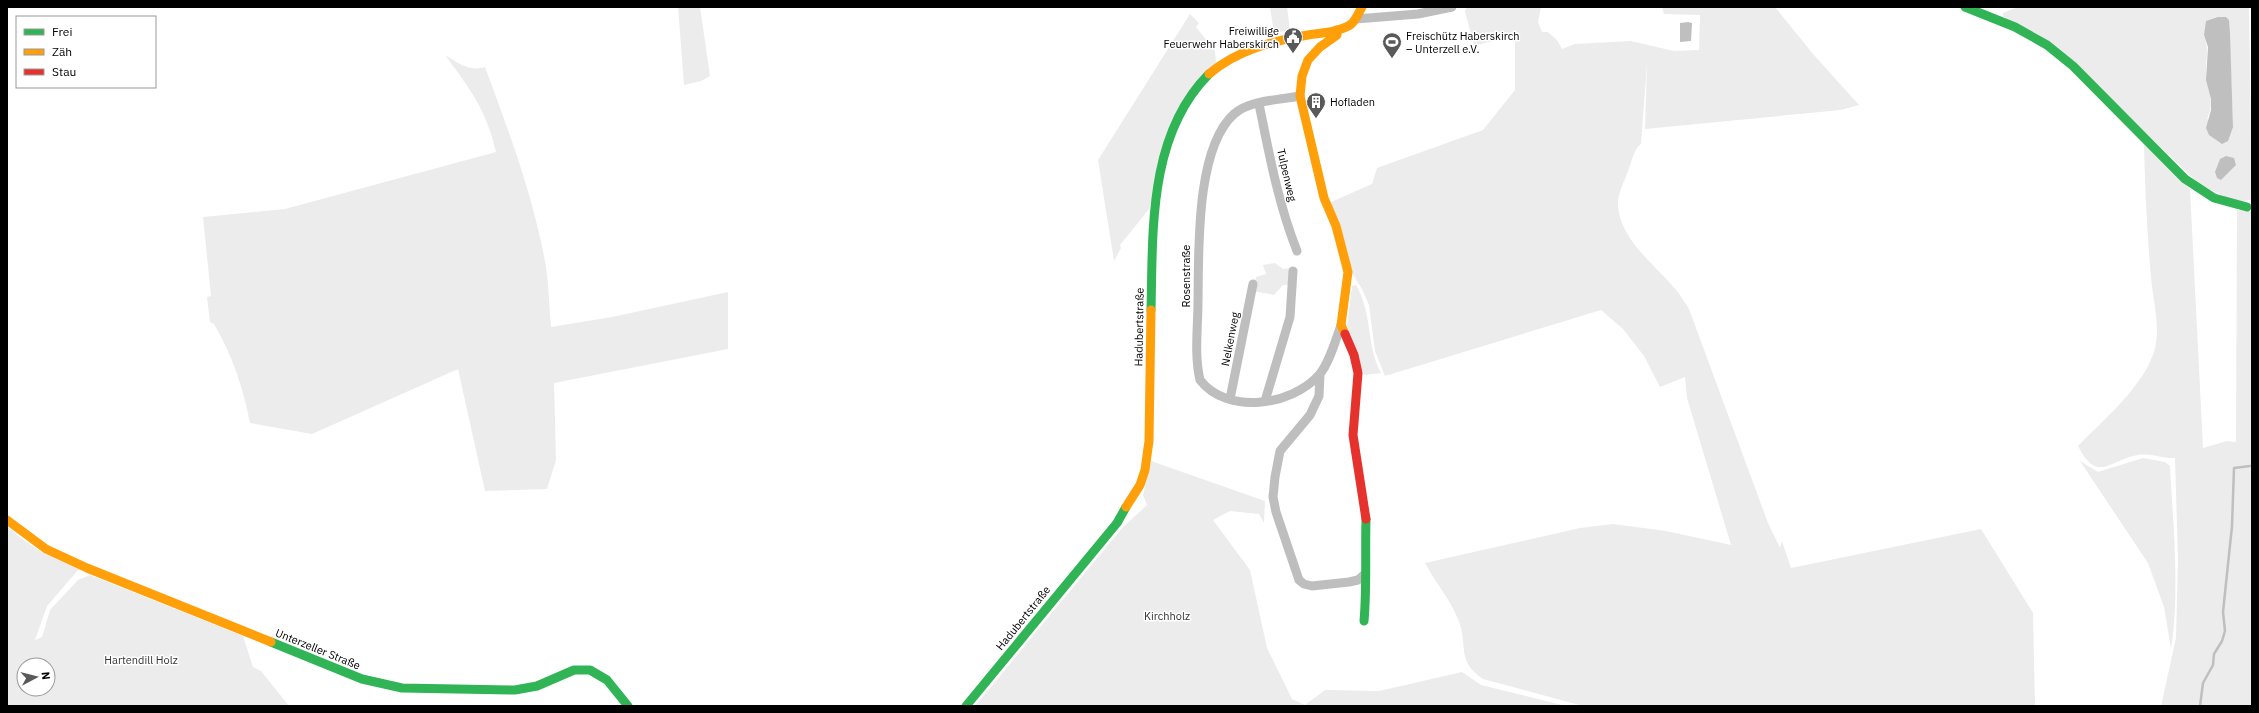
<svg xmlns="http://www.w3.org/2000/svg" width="2259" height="713" viewBox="0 0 2259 713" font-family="'IBM Plex Sans',sans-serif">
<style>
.green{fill:#ececec;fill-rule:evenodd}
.water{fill:#bfbfbf}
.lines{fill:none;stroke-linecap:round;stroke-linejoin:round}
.stream{stroke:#bfbfbf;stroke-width:2.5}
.street{stroke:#bebebe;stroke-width:9}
.fast{stroke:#30b455;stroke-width:9}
.slow{stroke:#ff9f0a;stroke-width:9}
.jam{stroke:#e5322d;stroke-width:9}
.labels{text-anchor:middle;stroke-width:3;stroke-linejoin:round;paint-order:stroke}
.poi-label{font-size:11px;fill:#000;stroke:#fff;text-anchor:start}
.street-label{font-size:11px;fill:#000;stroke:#fff}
.park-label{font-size:11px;fill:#333;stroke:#fff}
</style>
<rect width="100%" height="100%" fill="#fff"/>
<g class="green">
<polygon points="678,7 700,7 710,76 701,81 684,85"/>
<polygon points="1270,7 1287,7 1290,31 1262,33 1273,27"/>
<path d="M1467,7H1541L1538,22L1542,32H1548L1557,40L1562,49L1575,44L1631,41L1674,51L1699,50L1700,15L1664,14L1662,7H1775L1813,54L1859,105L1841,110L1645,129L1647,63L1641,144C1634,148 1631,164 1628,171C1624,182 1617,195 1618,207C1621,238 1650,261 1669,282C1677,290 1683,299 1689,309L1768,523L1780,548L1782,541L1791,568L1981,529L2033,613L2035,706H1583L1483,679C1455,660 1469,645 1458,619C1450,599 1435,582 1425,563L1580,528L1613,524L1666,531L1731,545L1687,398L1685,377L1660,387L1644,356L1623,329L1601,310L1385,376L1375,351L1369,305L1362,289L1350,270L1331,202L1372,184L1377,168L1483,130L1515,90V42L1503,38L1474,46L1465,11Z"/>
<path d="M2018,7H2249L2252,200L2242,201L2230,199L2199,184L2120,108L2003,16V13ZM2223,17L2229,20L2233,127L2207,119C2215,102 2208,89 2206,72C2206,59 2209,48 2204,35ZM2223,157L2236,164L2221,179L2217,178L2216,170Z"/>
<polygon points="1190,14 1199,23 1196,27 1215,51 1216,62 1187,97 1149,209 1120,245 1121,248 1114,261 1098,160"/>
<path d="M445,55C458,63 469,72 485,67C509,132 534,198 546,267C549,287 549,307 551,327L612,317L728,292V349L554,383L556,460L547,489L485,491L458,369L312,434L250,423C243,387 233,357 214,324L210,322L207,297L211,296L203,217L285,209L496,152C487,111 469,87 445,55Z"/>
<path d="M2144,144L2190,189L2203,448L2227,441L2236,442L2237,210L2252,211V706H2161L2176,638L2178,560L2175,458C2163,459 2151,453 2138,455C2110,459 2098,485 2078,446C2104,419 2139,391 2153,355C2162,332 2153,302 2151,277C2147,233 2145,188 2144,144Z"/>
<polygon points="1275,263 1283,269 1290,268 1292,285 1283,285 1274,295 1253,291 1256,277 1266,274 1263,265"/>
<path d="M1356,285C1373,315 1366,345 1381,373L1364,375L1347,326L1352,286Z"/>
<path d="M2143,458L2165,462L2170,466C2173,522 2180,594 2171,648L2164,607L2148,563L2080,461L2098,472Z"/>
<polygon points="1151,461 1265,501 1264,523 1259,514 1230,511 1213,520 1250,570 1267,648 1292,699 1305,705 1325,690 1379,691 1462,672 1481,685 1566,706 975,706 1122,528 1147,505 1143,495"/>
<path d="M7,526C27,546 52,558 79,569L47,606L35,640L42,637L50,610L78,580L90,575L243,636L253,667L261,671L289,706H7ZM24,665H48V689H24Z"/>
</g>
<g class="water">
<polygon points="2218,17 2226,17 2229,20 2230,33 2233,127 2228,141 2222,144 2209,135 2206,128 2211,110 2211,99 2206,80 2208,47 2204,35 2206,21"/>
<polygon points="1688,22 1692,23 1691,41 1680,42 1680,23"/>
<polygon points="2226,156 2234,158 2236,165 2221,180 2217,178 2215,172 2220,159"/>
</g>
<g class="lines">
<polyline class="stream" points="2200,706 2203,683 2213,665 2214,654 2222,641 2225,631 2223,612 2232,526 2234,468 2250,466"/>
<g class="street">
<polyline points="1356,19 1418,14 1452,7"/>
<path d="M1300,96C1279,100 1250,100 1234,114C1195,149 1199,253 1198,301C1198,327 1194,355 1200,380C1227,415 1291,406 1319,375C1329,364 1336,339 1341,325"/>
<path d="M1259,104C1269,153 1278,203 1297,251"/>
<polyline points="1320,374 1319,396 1310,415 1280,451 1275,477 1273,497 1276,512 1299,580 1304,584 1312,586 1349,582 1358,580 1365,574"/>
<polyline points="1230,399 1253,284"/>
<polyline points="1265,401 1290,317 1293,271"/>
</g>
<g class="fast">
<polyline points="1965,7 2015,27 2047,45 2073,66 2185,179 2214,198 2247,207"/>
<path d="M1151,310C1153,231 1148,135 1209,74"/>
<path d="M1364,621C1367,587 1365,553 1366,519"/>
<polyline points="271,642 362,679 402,688 515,690 537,686 574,670 590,670 607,680 628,706"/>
<polyline points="966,706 1117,523 1126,507"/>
</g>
<g class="slow">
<polyline points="1337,30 1337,35 1320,47 1308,60 1302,76 1300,96 1324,198 1336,226 1348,272 1341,325 1345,334"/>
<path d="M1209,74C1237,50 1273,41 1308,35C1322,33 1338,32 1350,25C1355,22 1359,12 1362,7"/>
<polyline points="1126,507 1140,485 1145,470 1149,441 1151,310"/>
<polyline points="7,520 46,549 87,568 271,642"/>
</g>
<polyline class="jam" points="1345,334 1354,355 1358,373 1353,435 1366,519"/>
</g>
<defs>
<g id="civic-pin" transform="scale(1)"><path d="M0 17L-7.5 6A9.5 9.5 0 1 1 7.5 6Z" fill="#595959" stroke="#fff"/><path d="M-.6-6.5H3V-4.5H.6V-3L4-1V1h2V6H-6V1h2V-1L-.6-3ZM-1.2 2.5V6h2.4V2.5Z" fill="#fff"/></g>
<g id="stadium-pin" transform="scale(1)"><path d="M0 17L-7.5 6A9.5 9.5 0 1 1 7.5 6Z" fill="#595959" stroke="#fff"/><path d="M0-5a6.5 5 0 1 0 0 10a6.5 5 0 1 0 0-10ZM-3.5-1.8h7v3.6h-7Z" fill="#fff"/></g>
<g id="building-pin" transform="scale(1)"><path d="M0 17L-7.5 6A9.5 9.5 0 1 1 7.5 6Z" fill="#595959" stroke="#fff"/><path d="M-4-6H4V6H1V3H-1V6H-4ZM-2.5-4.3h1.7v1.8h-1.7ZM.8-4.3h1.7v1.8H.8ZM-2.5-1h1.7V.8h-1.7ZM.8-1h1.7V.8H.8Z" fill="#fff"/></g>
</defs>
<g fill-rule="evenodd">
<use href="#civic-pin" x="1293" y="37"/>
<use href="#stadium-pin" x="1392" y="42"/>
<use href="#building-pin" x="1316" y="102"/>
</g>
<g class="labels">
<g class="poi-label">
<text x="1279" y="35" text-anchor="end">Freiwillige<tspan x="1279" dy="13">Feuerwehr Haberskirch</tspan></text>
<text x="1406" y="40">Freischütz Haberskirch<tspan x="1406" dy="13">– Unterzell e.V.</tspan></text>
<text x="1330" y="106">Hofladen</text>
</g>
<g class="street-label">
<text transform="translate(1287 175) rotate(77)" y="4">Tulpenweg</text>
<text transform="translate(1186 276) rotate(-90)" y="4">Rosenstraße</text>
<text transform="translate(1139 327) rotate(-89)" y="4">Hadubertstraße</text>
<text transform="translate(1230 339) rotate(-79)" y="4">Nelkenweg</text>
<text transform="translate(1023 618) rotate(-51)" y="4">Hadubertstraße</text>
<text transform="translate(318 649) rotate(22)" y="4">Unterzeller Straße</text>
</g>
<g class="park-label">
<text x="1167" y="620">Kirchholz</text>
<text x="141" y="664">Hartendill Holz</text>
</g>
</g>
<rect width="2259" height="713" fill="none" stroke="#000000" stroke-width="16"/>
<rect x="16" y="16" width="140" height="72" fill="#ffffff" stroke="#999999"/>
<rect x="24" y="29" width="20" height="6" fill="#30b455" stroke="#999999"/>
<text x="52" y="36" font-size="12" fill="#000000">Frei</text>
<rect x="24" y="49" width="20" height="6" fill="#ff9f0a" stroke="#999999"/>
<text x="52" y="56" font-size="12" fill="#000000">Zäh</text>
<rect x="24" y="69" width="20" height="6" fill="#e5322d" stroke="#999999"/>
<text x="52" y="76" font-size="12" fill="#000000">Stau</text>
<g transform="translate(36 677) rotate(83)"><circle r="19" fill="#ffffff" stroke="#999999"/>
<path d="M0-3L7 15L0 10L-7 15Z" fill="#595959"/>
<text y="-6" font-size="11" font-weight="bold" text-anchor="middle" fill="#000000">N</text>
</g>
</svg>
